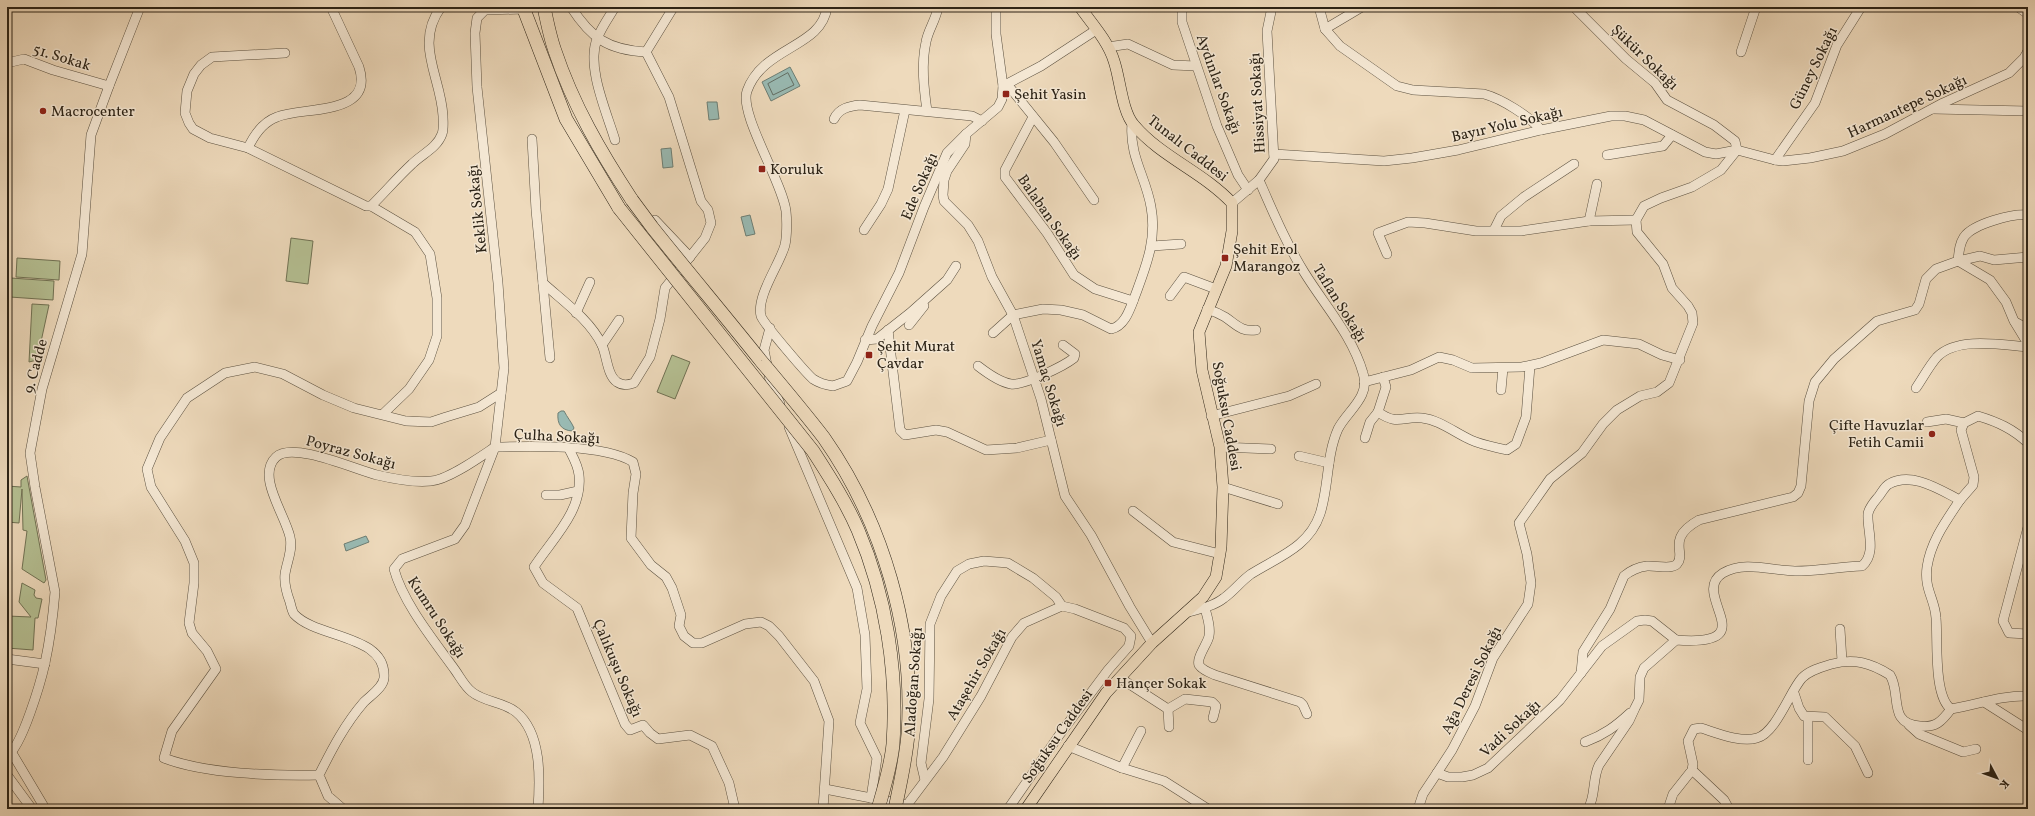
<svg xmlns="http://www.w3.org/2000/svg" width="2035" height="816" viewBox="0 0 2035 816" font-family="Vollkorn,serif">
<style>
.green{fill:#b5c093;stroke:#707254}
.water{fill:#99bab3;stroke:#6d7e74}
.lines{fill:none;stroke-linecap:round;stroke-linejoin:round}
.shore{stroke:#626e64;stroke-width:1}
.minor-casing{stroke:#5c5140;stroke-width:10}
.major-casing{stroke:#2c2316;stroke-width:12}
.highway-casing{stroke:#2c2316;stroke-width:14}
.minor{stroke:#f4e7d3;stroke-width:9}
.major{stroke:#eedabc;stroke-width:11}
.highway{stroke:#eedabc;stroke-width:13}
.highway-bridge-casing{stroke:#2c2316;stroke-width:14;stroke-linecap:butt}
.highway-bridge{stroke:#eedabc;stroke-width:13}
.poi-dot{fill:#8f2418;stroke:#f4e7d3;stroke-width:1.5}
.labels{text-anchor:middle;stroke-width:3;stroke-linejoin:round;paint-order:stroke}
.street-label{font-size:15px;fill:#2c2316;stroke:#f4e7d3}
.poi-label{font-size:15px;fill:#2c2316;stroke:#f4e7d3;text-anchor:start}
</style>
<rect width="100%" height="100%" fill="#eedabc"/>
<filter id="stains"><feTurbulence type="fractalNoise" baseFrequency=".005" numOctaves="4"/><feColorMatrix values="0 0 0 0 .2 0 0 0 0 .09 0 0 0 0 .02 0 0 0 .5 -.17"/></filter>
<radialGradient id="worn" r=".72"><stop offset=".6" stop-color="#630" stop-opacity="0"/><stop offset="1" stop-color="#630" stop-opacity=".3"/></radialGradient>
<g class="green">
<polygon points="291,238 313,241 308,284 286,281"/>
<polygon points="17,258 60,261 59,280 16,277"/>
<polygon points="11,278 54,281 53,300 10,297"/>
<polygon points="32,304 49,305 37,360 29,362"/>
<polygon points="672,355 690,362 675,399 657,392"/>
<polygon points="27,476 46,580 44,583 22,569 27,531 23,530 22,489 19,523 7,522 7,486 21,487 21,480"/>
<polygon points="22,583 35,590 34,595 36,598 42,599 38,618 35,618 33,650 7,648 7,616 31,617 19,602"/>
</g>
<g class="water">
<polygon points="790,67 800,86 771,101 762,82"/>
<polygon points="707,102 717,102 719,119 709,120"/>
<polygon points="671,148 673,167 663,168 661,149"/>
<polygon points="750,215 755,234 746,236 741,217"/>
<path d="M561,411H564C567,417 572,423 574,428L572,431C561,430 557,424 558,413Z"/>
<polygon points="366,536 369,542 346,551 344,544"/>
</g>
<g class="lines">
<polygon class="shore" points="788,73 794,85 773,95 768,84"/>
<g class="minor-casing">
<g id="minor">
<path d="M571,7C591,38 608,50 646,52"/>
<path d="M615,7C609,17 601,28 597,39C586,67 607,113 615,140"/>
<path d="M827,7C822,48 763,46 747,91C739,114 782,181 786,211C787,220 787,236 785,245C780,264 756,296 761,316C763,323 806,373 813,379C819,383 826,385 833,386L847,381L857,362L872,326L899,273L924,207L947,153L966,134L998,107L1002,99L1003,86L996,34V7"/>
<polyline points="1182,7 1182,22 1217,126 1238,175 1248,190"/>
<path d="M1319,7L1325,29L1340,46L1397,86L1413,90L1484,94C1502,99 1529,116 1541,130"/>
<polyline points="1574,7 1626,59 1655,83 1667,100 1714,125 1735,141 1737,150"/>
<polyline points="2018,7 2028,14"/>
<path d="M524,9L485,10L477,18L475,33L477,87L498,283L504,368L495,447L465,525L455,539L402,559L394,569C403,603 435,642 455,670C460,677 465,687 472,692C484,702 504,702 516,712C542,733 540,779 538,809"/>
<polyline points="1325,29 1362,7"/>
<polyline points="1108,47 1128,44 1173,65 1196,66"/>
<polyline points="646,52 673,8 676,7"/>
<polyline points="1741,52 1756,7"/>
<path d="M285,53L212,57L201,65L194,74L187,91L185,113L189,123L193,129L210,138L248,148L366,206H371C385,192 398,177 412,164C422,154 437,148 442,134C444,129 443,121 443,116C441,77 414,44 441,7"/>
<polyline points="7,63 24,59 53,70 109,86"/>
<polyline points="1007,84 1054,142 1094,200"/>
<polyline points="1003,86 1041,66 1096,30"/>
<polyline points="1933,109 2028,111"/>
<path d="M927,111C924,89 921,64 926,42C928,30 936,20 938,7"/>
<polyline points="1033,117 1005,170 1005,177 1047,233 1074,275 1095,289 1133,301"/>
<path d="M834,119C839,108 850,106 860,105L972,116L982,121"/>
<polyline points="966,134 965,144 947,171 944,180 943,195 944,201 968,225 978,241 992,277 1013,315 1041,399 1065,496 1091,535 1130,607 1152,643"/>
<polyline points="532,139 536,210 550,358"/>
<path d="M248,148C254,135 263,122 277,117C303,106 375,117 359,67L331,7"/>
<polyline points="1274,154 1384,161 1412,158 1458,150 1541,130 1611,116 1625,116 1644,120 1705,152 1716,154 1737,150 1775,160 1783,161 1810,158 1843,151 1885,134 1943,103 2009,73 2024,58 2028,51"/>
<polyline points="1607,155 1663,146 1672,135"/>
<polyline points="1775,160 1815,103 1837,45 1861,7"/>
<polyline points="1232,203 1259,180 1274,159 1267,31 1272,7"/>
<polyline points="371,206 415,232 430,254 437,298 437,336 429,360 409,389 383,414"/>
<path d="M2028,215C2013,213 1973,224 1964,237C1959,245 1959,252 1958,261L1990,280L2006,302L2014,321L2028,344"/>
<polyline points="655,220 690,257"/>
<polyline points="1589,221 1597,184"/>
<polyline points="864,230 881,204 888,189 905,110"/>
<polyline points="1494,230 1501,216 1524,197 1574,164"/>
<polyline points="1152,246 1181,244"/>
<polyline points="1387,254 1378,233 1408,222 1425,223 1476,231 1521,231 1589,221 1636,220"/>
<path d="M543,283C563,301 590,320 602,345C607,356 607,375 617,382C623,386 628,385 634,383L650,357L660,319L665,288L705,238L711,223L708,210L701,201L669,97L646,52"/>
<polyline points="1170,296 1184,277 1216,289"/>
<path d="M1207,309C1213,311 1220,314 1225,317C1237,325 1241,332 1256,330"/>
<polyline points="576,313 590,282"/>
<polyline points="2015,322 2028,329"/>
<polyline points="909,325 924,306"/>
<polyline points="770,328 764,350 770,380 780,404"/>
<polyline points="888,330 900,430 905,435 936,430 947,432 986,450 1017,448 1051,440"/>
<path d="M993,333L1013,315L1043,309L1061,310L1083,315L1111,329C1125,326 1130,309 1135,296C1146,266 1157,240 1151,207C1146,177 1129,156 1132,124"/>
<polyline points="865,340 877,339 910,313 947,280 956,266"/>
<polyline points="602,345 619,320"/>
<path d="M978,366C987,373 999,382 1011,384C1023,386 1064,366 1074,358L1075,354L1063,345"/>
<path d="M1383,377L1386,387L1378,412C1398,426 1402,416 1422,418C1440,420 1455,433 1471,440C1482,445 1495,447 1507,450L1516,444L1526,417L1530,366"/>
<polyline points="1364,382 1411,370 1439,357 1453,360 1472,368 1522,367 1541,363 1603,340 1639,344 1662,355 1680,360"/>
<path d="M1916,388C1923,378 1929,366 1937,357C1957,336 2003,345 2028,347"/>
<polyline points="1501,390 1503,368"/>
<polyline points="1211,416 1289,396 1316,384"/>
<polyline points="1927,422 1946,419 1964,423"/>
<polyline points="789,427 857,588 865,635 867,689 860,723 877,758 871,798"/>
<polyline points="1365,438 1370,422 1378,412"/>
<path d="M495,447C530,446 604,444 633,462L636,474L633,493L631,538L651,565L666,577L672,588L681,615L679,626L684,636L693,643H702L745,624L761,622L769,626L779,636L814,681L829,721L823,809"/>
<polyline points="1220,447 1271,449"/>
<path d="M569,449C573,457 578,465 579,475C583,511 552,539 534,567L543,583L577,608L625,724L630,730L643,725L650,733L658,739L690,735L712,746L729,783L735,809"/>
<polyline points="1299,456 1329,463"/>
<polyline points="1223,487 1278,504"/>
<polyline points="546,495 560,495 578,491"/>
<polyline points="1133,511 1173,542 1220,554"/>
<polyline points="2028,527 2003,621 2009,633 2028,634"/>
<path d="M1205,608C1207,617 1211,626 1209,636C1208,643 1196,658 1199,665C1202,670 1210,673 1215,675L1300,702L1303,705L1307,714"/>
<path d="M1188,612C1200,609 1214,606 1224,598C1234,591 1241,581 1251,574C1278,557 1309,547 1320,514C1329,487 1326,456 1338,429C1347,411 1371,397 1363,373C1352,335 1325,306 1304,272C1286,243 1273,212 1259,180"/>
<polyline points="1840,629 1842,661"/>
<polyline points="7,659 45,664"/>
<path d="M1581,673L1583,652L1610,609L1624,576C1630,571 1639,567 1647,566C1655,565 1671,570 1677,564C1687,553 1665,539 1699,520L1793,497L1798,493L1801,486L1809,401L1815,382L1834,359L1877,321L1915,310L1919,304L1926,279L1936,269L1958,261L1980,256L1994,260L2028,257"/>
<polyline points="1120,678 1168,709 1185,699 1212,702 1216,706 1213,718"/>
<polyline points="1794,693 1799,708 1804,716 1825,717 1855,746 1868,773"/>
<polyline points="1984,702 2028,730"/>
<polyline points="1168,709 1169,727"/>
<path d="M1951,709C1933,696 1938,638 1936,618C1935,599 1924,590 1927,567C1931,541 1946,521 1960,500"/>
<path d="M1951,709C1977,705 2001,695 2028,696"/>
<polyline points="1808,717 1808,760"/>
<polyline points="1909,725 1919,734 1963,752 1976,749"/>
<path d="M1585,742C1604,735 1616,726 1630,713"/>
<polyline points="1068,746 1122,768 1164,781 1208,809"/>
<polyline points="12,753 43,805 44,809"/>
<path d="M7,756C22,747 41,681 45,663C50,640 53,616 55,592L35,487L30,453L42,389L82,254L91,135L109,86L140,7"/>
<polyline points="1122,768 1141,731"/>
<polyline points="1692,770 1724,800 1729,809"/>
<polyline points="1437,773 1452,750 1475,706 1493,658 1528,604 1531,583 1527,554 1519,523 1550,479 1582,453 1603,424 1617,410 1640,396 1657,392 1669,383 1693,323 1692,313 1688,306 1672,288 1663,264 1637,232 1636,220 1644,206 1661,198 1692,187 1721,170 1737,150"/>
<polyline points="7,775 32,809"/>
<path d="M319,775C275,776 205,774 164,758L172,731L216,669L207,651L192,633L189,623L194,583V563L185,541L151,487L147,469L160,438L187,398L225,373L255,367L283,374L323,395L354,408L406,421L431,422L446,417L479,407L501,393"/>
<polyline points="925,780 921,763 929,699 930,624 941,596 957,571 969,564 984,561 1008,563 1033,578 1056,597 1062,606"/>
<polyline points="825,789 907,805 943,757 981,696 1012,637 1024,623 1062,606 1075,609 1124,628 1131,636 1129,646 1108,670 1060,734 1008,809"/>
<path d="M343,809L328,796L319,775C332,749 345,724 364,702C371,695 383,688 384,678C387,634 317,639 294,614C292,611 291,606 290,602C287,594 284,583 285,574C287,561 293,550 290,537C285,514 256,476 276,457C293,441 356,470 377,475C394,479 413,483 431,481C448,480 480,457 495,447"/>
<polyline points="1418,809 1423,794 1437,773 1448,777 1462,777 1473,775 1488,768 1560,700 1602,646 1637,621 1645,620 1652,621 1676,640"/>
<path d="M1588,809C1596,796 1592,779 1599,765L1629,721L1635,708L1639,700L1640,677L1644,668L1676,640C1768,647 1688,594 1723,573C1745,560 1772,571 1795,571C1817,571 1839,567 1862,566C1877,553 1867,531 1868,514C1869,507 1875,501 1879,496C1882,492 1885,486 1889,484C1912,471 1940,490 1960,500L1973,485L1974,477L1961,430L1964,423L1978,416C1998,422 2013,429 2028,443"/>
<path d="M1668,809L1673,794L1692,770L1693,764L1688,741L1694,729L1701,728C1717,733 1741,743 1757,738C1776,733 1790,691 1802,678C1810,670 1822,667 1832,664C1854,658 1871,663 1890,675C1902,694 1887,724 1920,726C1936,728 1942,721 1951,709"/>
</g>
</g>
<g class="major-casing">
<path id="major" d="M1026,809L1106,693L1152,643L1203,597L1216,577L1221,547L1223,487L1220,447L1202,370L1199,332L1226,266L1232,231V203C1203,172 1161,157 1134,125C1122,112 1120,78 1114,61C1108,41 1092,24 1080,7"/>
</g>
<g class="highway-casing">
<g id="highway">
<polyline points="523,7 566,119 619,208"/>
<path d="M544,7C547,22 550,37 555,51C573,105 601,153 632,200"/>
</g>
</g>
<use href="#minor" class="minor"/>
<use href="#major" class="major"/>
<use href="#highway" class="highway"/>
<g class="highway-bridge-casing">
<g id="highway-bridge">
<path d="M632,200L652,227C688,272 725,316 761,361C782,386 804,412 824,438C883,522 915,632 908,734C906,759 900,784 895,809"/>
<path d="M619,208L813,451C829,476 846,502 858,530C886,596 898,672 893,744C891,766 884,788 878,809"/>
</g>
</g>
<use href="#highway-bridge" class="highway-bridge"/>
</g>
<g class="poi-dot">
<rect x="1002" y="90" width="8" height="8" rx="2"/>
<circle cx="43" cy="111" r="4"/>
<rect x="758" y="165" width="8" height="8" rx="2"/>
<rect x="1221" y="254" width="8" height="8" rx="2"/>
<rect x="865" y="351" width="8" height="8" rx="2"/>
<circle cx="1932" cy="434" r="4"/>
<rect x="1104" y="679" width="8" height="8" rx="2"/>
</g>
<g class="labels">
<g class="street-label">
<text transform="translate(62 57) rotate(17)" y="5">51. Sokak</text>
<text transform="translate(1645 57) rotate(44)" y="5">Şükür Sokağı</text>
<text transform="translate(1813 68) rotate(-64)" y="5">Güney Sokağı</text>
<text transform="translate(1219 84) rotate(70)" y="5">Aydınlar Sokağı</text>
<text transform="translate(1257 103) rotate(-93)" y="5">Hissiyat Sokağı</text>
<text transform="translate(1907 106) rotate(-25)" y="5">Harmantepe Sokağı</text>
<text transform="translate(1507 124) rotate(-13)" y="5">Bayır Yolu Sokağı</text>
<text transform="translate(1188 148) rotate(38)" y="5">Tunalı Caddesi</text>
<text transform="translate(919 186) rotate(-67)" y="5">Ede Sokağı</text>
<text transform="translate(477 209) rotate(-96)" y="5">Keklik Sokağı</text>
<text transform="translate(1050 217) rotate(55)" y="5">Balaban Sokağı</text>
<text transform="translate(1340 303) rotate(58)" y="5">Taflan Sokağı</text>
<text transform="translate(35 366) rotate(-75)" y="5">9. Cadde</text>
<text transform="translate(1049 383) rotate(73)" y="5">Yamaç Sokağı</text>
<text transform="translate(1227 416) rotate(80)" y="5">Soğuksu Caddesi</text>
<text transform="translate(557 436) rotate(3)" y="5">Çulha Sokağı</text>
<text transform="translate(351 452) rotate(15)" y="5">Poyraz Sokağı</text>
<text transform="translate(437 617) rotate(57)" y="5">Kumru Sokağı</text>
<text transform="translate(618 668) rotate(67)" y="5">Çalıkuşu Sokağı</text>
<text transform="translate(976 674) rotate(-60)" y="5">Ataşehir Sokağı</text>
<text transform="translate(1471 680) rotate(-64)" y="5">Ağa Deresi Sokağı</text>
<text transform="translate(913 682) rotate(-86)" y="5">Aladoğan Sokağı</text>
<text transform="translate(1510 728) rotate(-43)" y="5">Vadi Sokağı</text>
<text transform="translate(1057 736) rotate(-55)" y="5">Soğuksu Caddesi</text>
</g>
<g class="poi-label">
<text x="1014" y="99">Şehit Yasin</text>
<text x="51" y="116">Macrocenter</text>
<text x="770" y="174">Koruluk</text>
<text x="1233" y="254">Şehit Erol<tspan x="1233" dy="17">Marangoz</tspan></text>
<text x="877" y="351">Şehit Murat<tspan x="877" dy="17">Çavdar</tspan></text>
<text x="1924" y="430" text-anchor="end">Çifte Havuzlar<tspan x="1924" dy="17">Fetih Camii</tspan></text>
<text x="1116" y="688">Hançer Sokak</text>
</g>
</g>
<rect width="2035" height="816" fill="none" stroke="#eedabc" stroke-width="24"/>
<rect x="8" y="8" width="2019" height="800" fill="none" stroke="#2c2316" stroke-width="2"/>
<rect x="12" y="12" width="2011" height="792" fill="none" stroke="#2c2316"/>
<g transform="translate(1997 778) rotate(131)" stroke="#f4e7d3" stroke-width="3" paint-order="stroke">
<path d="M0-3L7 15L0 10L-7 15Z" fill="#2c2316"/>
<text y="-6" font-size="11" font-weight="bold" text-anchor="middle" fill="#2c2316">K</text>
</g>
<rect width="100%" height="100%" filter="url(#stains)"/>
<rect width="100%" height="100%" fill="url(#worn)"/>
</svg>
